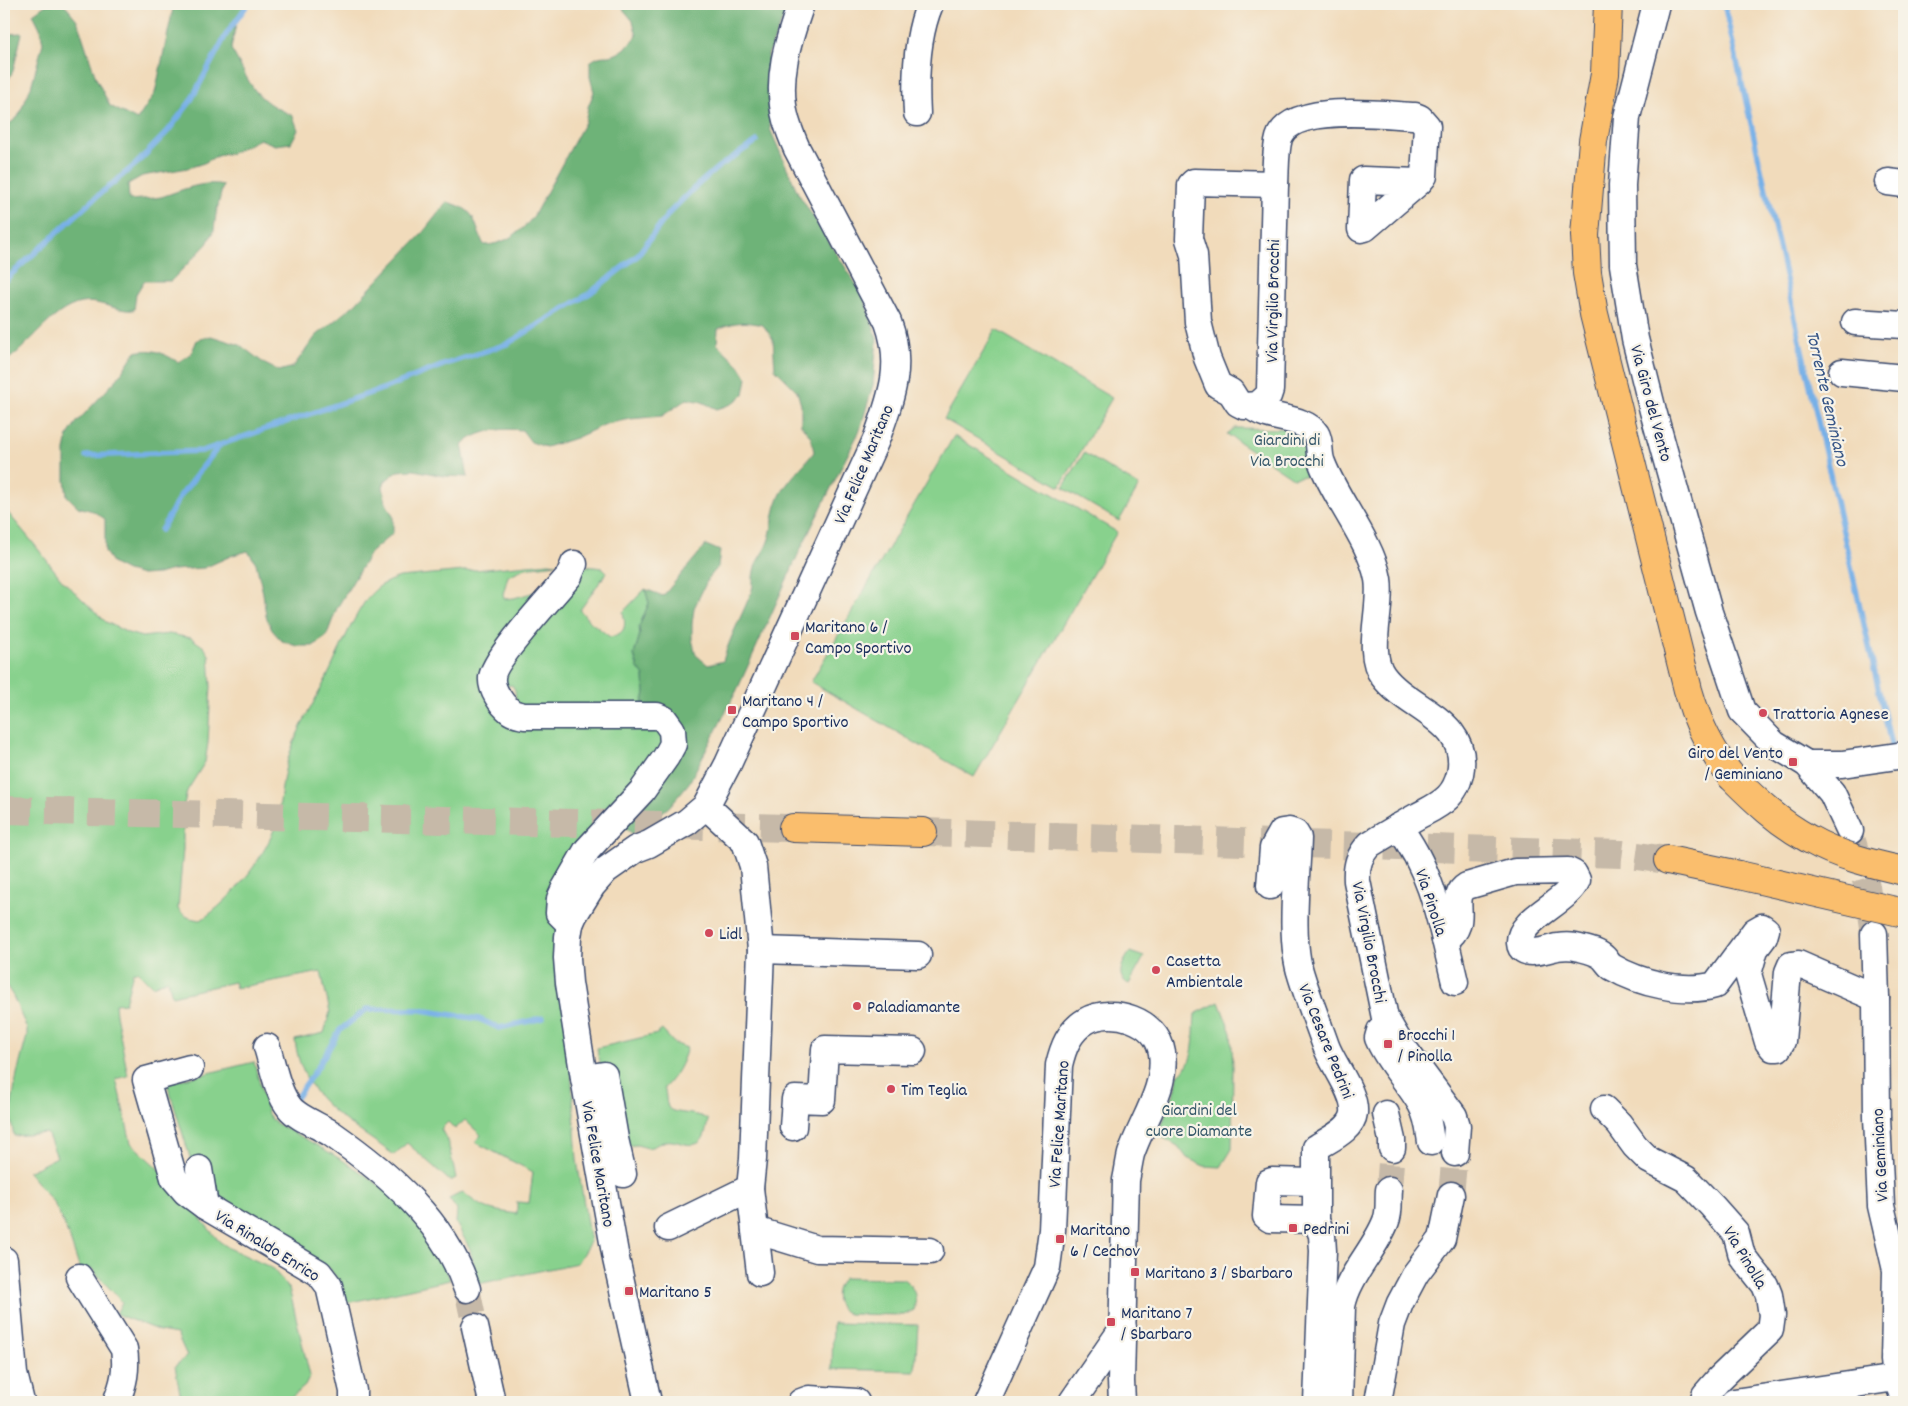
<svg xmlns="http://www.w3.org/2000/svg" width="1908" height="1406" viewBox="0 0 1908 1406" font-family="Dekko,sans-serif">
<style>
.green{fill:#88d18d;stroke:#528076}
.forest{fill:#6eb378;stroke:#44716b}
.lines{fill:none;stroke-linecap:round;stroke-linejoin:round}
.stream{stroke:#77b0e7;stroke-width:5.5}
.minor-tunnel{stroke:#c6b9a8;stroke-width:26;stroke-dasharray:26 13;stroke-linecap:butt}
.highway-tunnel{stroke:#c6b9a8;stroke-width:28;stroke-dasharray:28 14;stroke-linecap:butt}
.minor-casing{stroke:#3b496c;stroke-width:29}
.highway-casing{stroke:#3b496c;stroke-width:30}
.minor{stroke:#fff;stroke-width:26}
.highway{stroke:#fabe6d;stroke-width:28}
.highway-bridge-casing{stroke:#3b496c;stroke-width:30;stroke-linecap:butt}
.highway-bridge{stroke:#fabe6d;stroke-width:28}
.poi-dot{fill:#d1495b;stroke:#f7f3e8;stroke-width:2}
.labels{text-anchor:middle;stroke-width:4.5;stroke-linejoin:round;paint-order:stroke}
.street-label{font-size:18px;fill:#1b2f5e;stroke:#f7f3e8}
.park-label{font-size:18px;fill:#36586a;stroke:#f7f3e8}
.poi-label{font-size:18px;fill:#1b2f5e;stroke:#f7f3e8;text-anchor:start}
.water-label{font-size:19px;font-style:italic;fill:#375687;stroke:#f7f3e8}
</style>
<rect width="100%" height="100%" fill="#f7f3e8"/>
<filter id="ink" filterUnits="userSpaceOnUse"><feTurbulence type="fractalNoise" baseFrequency=".02" numOctaves="2"/><feDisplacementMap in="SourceGraphic" scale="10" xChannelSelector="R" yChannelSelector="G"/><feConvolveMatrix kernelMatrix="1 2 1 2 8 2 1 2 1" color-interpolation-filters="sRGB"/></filter>
<filter id="wash" filterUnits="userSpaceOnUse"><feTurbulence type="fractalNoise" baseFrequency=".0096" numOctaves="4" result="noise"/><feDisplacementMap in="SourceGraphic" scale="20" xChannelSelector="R" yChannelSelector="G"/><feGaussianBlur stdDeviation="1.12" result="paint"/><feColorMatrix in="noise" values="0 0 0 0 0 0 0 0 0 0 0 0 0 0 0 0 0 1.4 0 .05"/><feComposite in="paint" operator="in"/></filter>
<g filter="url(#wash)">
<rect width="100%" height="100%" fill="#f1dbbb"/>
<g class="green">
<polygon points="996,330 1112,398 1060,487 944,419"/>
<polygon points="1235,428 1293,429 1303,434 1316,474 1293,478 1227,434"/>
<polygon points="954,436 1117,532 974,777 811,682"/>
<polygon points="1084,453 1139,486 1119,521 1063,488"/>
<path d="M4,508L34,544L62,580L106,622L128,633L142,637L169,634L191,638L204,647L209,655L211,686L208,743L205,762L187,791L183,809V849L178,909C184,917 191,919 201,920C230,901 256,868 271,837C281,815 280,789 286,766C294,734 312,707 327,677C339,652 349,626 364,603C374,588 384,582 400,577L549,563L556,564L525,568L508,576L503,594L504,599L514,598L553,587L491,662L494,705L657,727L665,743L584,844L562,930L577,1160L590,1242L577,1263L478,1284L470,1249L456,1223L457,1210L449,1199L463,1192C483,1210 491,1210 517,1214V1202L529,1203L533,1172L475,1142L481,1135L465,1120L455,1129L448,1122L441,1129L448,1142L456,1178L450,1181L407,1143L394,1155C350,1122 302,1102 295,1040L324,1033L330,1012L321,972L236,988L234,982L172,996L168,980L152,986L137,971L133,972L125,1003L115,1004L116,1014L128,1076L116,1079L131,1143L166,1176L219,1241L229,1248L272,1268L289,1288L310,1376L305,1386L286,1402H184V1396L180,1393L175,1366L187,1356L177,1334L160,1331L116,1314L122,1302L92,1269L81,1273L69,1236L54,1203L28,1172L57,1157L47,1133L14,1136L10,1115L17,1074L27,1036V1029L13,996L4,982Z"/>
<path d="M585,566L603,568L607,572L580,610L588,620L610,637C626,633 626,627 623,612L645,589L649,603L639,627L640,634L634,655L638,668L644,676L645,693L641,710L533,713L516,702L515,690L512,685L506,686L502,690V663Z"/>
<path d="M1130,952L1144,957L1129,984C1114,977 1123,962 1130,952Z"/>
<path d="M1219,1002L1231,1033L1233,1065L1232,1149L1221,1167L1204,1166L1187,1158L1178,1146L1158,1135L1176,1088L1178,1075C1197,1063 1193,1033 1195,1014Z"/>
<path d="M662,1030L674,1043L687,1048C682,1064 676,1076 664,1088C667,1094 665,1101 668,1107C671,1115 697,1111 708,1120C705,1137 703,1149 681,1143C677,1142 671,1140 666,1141C659,1143 654,1147 648,1148L637,1145L625,1146L601,1072L597,1048L657,1034Z"/>
<path d="M254,1062L268,1114L274,1122C344,1160 424,1199 450,1280L347,1303L342,1285L329,1268L223,1199L192,1164L167,1083Z"/>
<path d="M844,1278L903,1279C914,1286 918,1297 914,1310L904,1315L849,1314C833,1307 833,1290 844,1278Z"/>
<polygon points="833,1323 918,1325 915,1371 832,1369"/>
</g>
<g class="forest">
<path d="M47,4H64L77,20L96,78L110,106L137,120L155,93L174,4H245L236,24L231,49C242,66 249,89 266,101C273,107 284,111 293,116L298,130L291,143L275,145L260,139L232,153L217,156L204,163L188,168L142,176L128,184L129,200C139,199 150,199 161,197C180,191 203,180 223,185L216,214L214,230L207,244L171,281H144L136,294L134,310C116,312 99,299 81,303C51,309 29,348 4,362V128L18,117L31,87L43,43L40,28L33,14Z"/>
<path d="M627,4H789L768,55L770,129L798,193L863,295L877,338L873,385L860,430L801,548L738,688L689,783L669,807L633,834L623,827L682,739L641,710L645,693L644,676L638,668L634,655L640,634L639,627L649,603L645,589L663,596L706,545L720,551L718,567L708,579L694,608L692,624V639L696,655L708,665L723,661C730,636 743,614 752,590C754,584 752,578 754,571C756,560 763,554 767,544C773,531 772,514 778,500C786,481 802,468 814,452L811,437L801,425V405L797,391L775,369L773,339L763,325C745,321 736,321 718,329L717,344L739,365L747,378L744,394L732,404L717,409L702,402L687,399L662,416L630,419L606,424L576,438L546,447L531,442L522,430C498,428 481,430 462,444L468,477L444,476L414,470L398,471L385,481L383,487L386,503L393,516V533L370,553L337,608L326,637L313,646H297L282,641L272,630L266,616L263,593L256,563L248,551L233,555L204,568L173,570L158,574L142,575L127,571L113,564L105,552V519L93,511L78,507L67,496L65,480V451L68,435L76,423L118,378L135,352C154,348 161,352 178,362L191,354L197,340L211,336L240,345L265,364L279,371L293,367L316,336L355,304L420,236L447,202C478,210 472,220 484,245C504,245 521,232 533,217L585,122L588,107L594,92L590,77V62C603,52 605,59 616,54C625,50 631,43 637,36L633,21L623,9Z"/>
<polygon points="22,33 13,71 4,88 4,34"/>
</g>
<g class="lines">
<g class="stream">
<polyline points="1724,4 1892,749"/>
<polyline points="4,281 95,198 136,164 168,131 190,102 227,33 248,4"/>
<polyline points="86,456 202,451 385,388 446,364 507,344 590,293 637,256 669,213 693,189 717,168 757,141"/>
<polyline points="161,530 181,495 219,446"/>
<polyline points="1896,763 1904,800"/>
<polyline points="294,1101 317,1068 340,1030 367,1009 421,1010 479,1019 499,1028 543,1018"/>
</g>
</g>
</g>
<g filter="url(#ink)">
<g class="lines">
<g class="minor-tunnel">
<polyline points="1853,841 1867,887 1874,934"/>
<polyline points="1389,1190 1392,1148"/>
<polyline points="1451,1195 1455,1153"/>
<polyline points="467,1289 475,1327"/>
</g>
<g class="highway-tunnel">
<polyline points="4,810 793,828"/>
<polyline points="923,832 1622,854 1668,860"/>
</g>
<g class="minor-casing">
<g id="minor">
<polyline points="1656,4 1627,117 1622,185 1623,265 1635,339 1653,411 1709,612 1742,711 1774,744 1807,764 1832,793 1850,831"/>
<path d="M917,113C915,78 916,37 930,4"/>
<polygon points="1194,182 1275,184 1270,390 1268,396 1258,405 1244,406 1238,403 1231,392 1218,385 1207,358 1198,322 1194,255 1189,239 1191,185"/>
<polyline points="1888,182 1904,184"/>
<path d="M1275,184C1276,169 1275,152 1279,138C1291,102 1385,115 1415,116L1420,118L1427,126L1424,176L1419,182L1363,180L1361,229L1365,228L1419,182"/>
<polyline points="1855,322 1904,325"/>
<polyline points="1842,372 1904,378"/>
<path d="M1251,406C1268,421 1303,415 1316,434C1321,442 1318,454 1322,463C1336,500 1371,541 1378,579C1383,608 1365,652 1383,676C1408,710 1471,720 1460,774C1458,782 1454,791 1448,797C1439,806 1427,811 1416,817C1400,826 1385,835 1370,844C1359,855 1356,866 1357,881L1385,1018L1399,1042L1454,1116L1457,1126L1455,1153"/>
<polyline points="1807,764 1842,764 1904,755"/>
<polyline points="706,806 745,842 753,866 761,950 753,1159 750,1188 760,1273"/>
<path d="M1398,827C1433,870 1442,929 1455,982"/>
<path d="M1270,886L1273,848L1282,832L1289,831L1295,833L1298,838C1297,877 1289,939 1301,975C1308,998 1318,1023 1326,1046C1333,1065 1356,1093 1354,1113C1352,1130 1329,1139 1316,1148V1220L1322,1235L1323,1251L1317,1402"/>
<path d="M570,924L559,913L560,899L565,888L587,850L642,791L666,757L673,744L672,730L664,719L657,716H524C520,715 513,714 510,711C501,704 491,689 492,678C492,660 555,593 569,576L574,564"/>
<polyline points="1874,934 1876,998 1877,1117 1881,1206 1896,1270 1894,1360 1896,1378 1904,1398"/>
<path d="M1445,940C1472,922 1447,898 1467,886L1515,872L1568,871L1574,874L1577,880C1567,903 1518,919 1520,943C1521,959 1548,949 1557,947C1564,946 1573,946 1580,948C1588,950 1598,952 1604,958C1607,961 1608,964 1612,967C1639,983 1684,994 1715,985L1755,931L1762,927L1766,930L1764,937L1755,949L1748,974L1768,1042L1773,1048H1778L1782,1041L1788,972L1791,965L1798,964L1876,998"/>
<polyline points="761,950 918,955"/>
<path d="M1384,1028L1380,1031L1378,1038C1388,1062 1408,1081 1421,1104C1428,1116 1429,1129 1431,1142"/>
<path d="M267,1047C273,1066 277,1092 290,1108C298,1118 320,1126 332,1134C389,1174 445,1222 467,1289"/>
<polyline points="190,1068 146,1080 174,1178 186,1192 205,1206 319,1273 329,1286 353,1391 353,1402"/>
<polyline points="584,1078 604,1075 615,1139 623,1174"/>
<polyline points="1604,1109 1619,1124 1635,1146 1649,1160 1686,1179 1712,1206 1736,1233 1742,1256 1765,1285 1769,1295 1772,1315 1770,1330 1719,1379 1705,1395 1703,1402"/>
<polyline points="1386,1114 1392,1140 1392,1148"/>
<polyline points="793,1127 795,1099 822,1100 825,1049 913,1051"/>
<polyline points="199,1169 205,1206"/>
<polyline points="1315,1182 1272,1181 1269,1182 1266,1216 1270,1219 1316,1220"/>
<polyline points="668,1228 750,1188"/>
<polyline points="755,1230 817,1249 930,1251"/>
<polyline points="4,1260 14,1374 21,1402"/>
<path d="M79,1277L124,1349C127,1369 124,1384 116,1402"/>
<polyline points="475,1327 492,1402"/>
<path d="M648,1402L616,1259L584,1078L569,983L567,958L568,937L570,924L574,915L592,886L606,870L636,849L649,844L687,822L706,806L728,764L876,440C891,398 904,366 888,322L797,149C793,140 789,130 786,120C775,80 788,41 801,4"/>
<polyline points="801,1402 809,1399 856,1402"/>
<path d="M986,1402L1047,1267L1052,1230L1059,1065C1063,1048 1069,1031 1086,1021C1112,1006 1157,1020 1162,1053C1167,1088 1142,1121 1131,1154C1129,1162 1128,1171 1126,1180L1121,1381L1122,1402"/>
<polyline points="1072,1402 1123,1328"/>
<path d="M1339,1402L1342,1306C1348,1275 1375,1250 1386,1221C1390,1212 1388,1199 1389,1190"/>
<polyline points="1378,1402 1392,1324 1400,1303 1416,1273 1442,1239 1451,1195"/>
<polyline points="1734,1402 1896,1378"/>
</g>
</g>
<g class="highway-casing">
<g id="highway">
<path d="M1608,4L1605,74L1593,141L1585,235L1587,273L1594,314L1688,690C1697,722 1710,750 1731,776"/>
<polyline points="793,828 923,832"/>
<polyline points="1668,860 1739,875"/>
</g>
</g>
<use href="#minor" class="minor"/>
<use href="#highway" class="highway"/>
<g class="highway-bridge-casing">
<g id="highway-bridge">
<path d="M1731,776C1755,800 1779,823 1809,839C1839,856 1872,864 1904,871"/>
<polyline points="1739,875 1904,913"/>
</g>
</g>
<use href="#highway-bridge" class="highway-bridge"/>
</g>
</g>
<g class="poi-dot">
<rect x="790" y="631" width="10" height="10" rx="2.5"/>
<rect x="727" y="705" width="10" height="10" rx="2.5"/>
<circle cx="1763" cy="713" r="5"/>
<rect x="1788" y="757" width="10" height="10" rx="2.5"/>
<circle cx="709" cy="933" r="5"/>
<circle cx="1156" cy="970" r="5"/>
<circle cx="857" cy="1006" r="5"/>
<rect x="1383" y="1039" width="10" height="10" rx="2.5"/>
<circle cx="891" cy="1089" r="5"/>
<rect x="1288" y="1223" width="10" height="10" rx="2.5"/>
<rect x="1055" y="1234" width="10" height="10" rx="2.5"/>
<rect x="1130" y="1267" width="10" height="10" rx="2.5"/>
<rect x="624" y="1286" width="10" height="10" rx="2.5"/>
<rect x="1106" y="1317" width="10" height="10" rx="2.5"/>
</g>
<g class="labels">
<g class="street-label">
<text transform="translate(1272 301) rotate(-89)" y="6">Via Virgilio Brocchi</text>
<text transform="translate(1652 403) rotate(75)" y="6">Via Giro del Vento</text>
<text transform="translate(863 464) rotate(-67)" y="6">Via Felice Maritano</text>
<text transform="translate(1432 902) rotate(72)" y="6">Via Pinolla</text>
<text transform="translate(1370 942) rotate(79)" y="6">Via Virgilio Brocchi</text>
<text transform="translate(1327 1041) rotate(68)" y="6">Via Cesare Pedrini</text>
<text transform="translate(1058 1124) rotate(-86)" y="6">Via Felice Maritano</text>
<text transform="translate(1879 1155) rotate(-93)" y="6">Via Geminiano</text>
<text transform="translate(599 1164) rotate(80)" y="6">Via Felice Maritano</text>
<text transform="translate(268 1245) rotate(32)" y="6">Via Rinaldo Enrico</text>
<text transform="translate(1746 1257) rotate(59)" y="6">Via Pinolla</text>
</g>
<g class="park-label">
<text x="1287" y="445">Giardini di<tspan x="1287" dy="21">Via Brocchi</tspan></text>
<text x="1199" y="1115">Giardini del<tspan x="1199" dy="21">cuore Diamante</tspan></text>
</g>
<g class="poi-label">
<text x="805" y="632">Maritano 6 /<tspan x="805" dy="21">Campo Sportivo</tspan></text>
<text x="742" y="706">Maritano 4 /<tspan x="742" dy="21">Campo Sportivo</tspan></text>
<text x="1773" y="719">Trattoria Agnese</text>
<text x="1783" y="758" text-anchor="end">Giro del Vento<tspan x="1783" dy="21">/ Geminiano</tspan></text>
<text x="719" y="939">Lidl</text>
<text x="1166" y="966">Casetta<tspan x="1166" dy="21">Ambientale</tspan></text>
<text x="867" y="1012">Paladiamante</text>
<text x="1398" y="1040">Brocchi 1<tspan x="1398" dy="21">/ Pinolla</tspan></text>
<text x="901" y="1095">Tim Teglia</text>
<text x="1303" y="1234">Pedrini</text>
<text x="1070" y="1235">Maritano<tspan x="1070" dy="21">6 / Cechov</tspan></text>
<text x="1145" y="1278">Maritano 3 / Sbarbaro</text>
<text x="639" y="1297">Maritano 5</text>
<text x="1121" y="1318">Maritano 7<tspan x="1121" dy="21">/ Sbarbaro</tspan></text>
</g>
<g class="water-label">
<text transform="translate(1829 398) rotate(77)" y="7">Torrente Geminiano</text>
</g>
</g>
<rect width="1908" height="1406" fill="none" stroke="#f7f3e8" stroke-width="20"/>
</svg>
